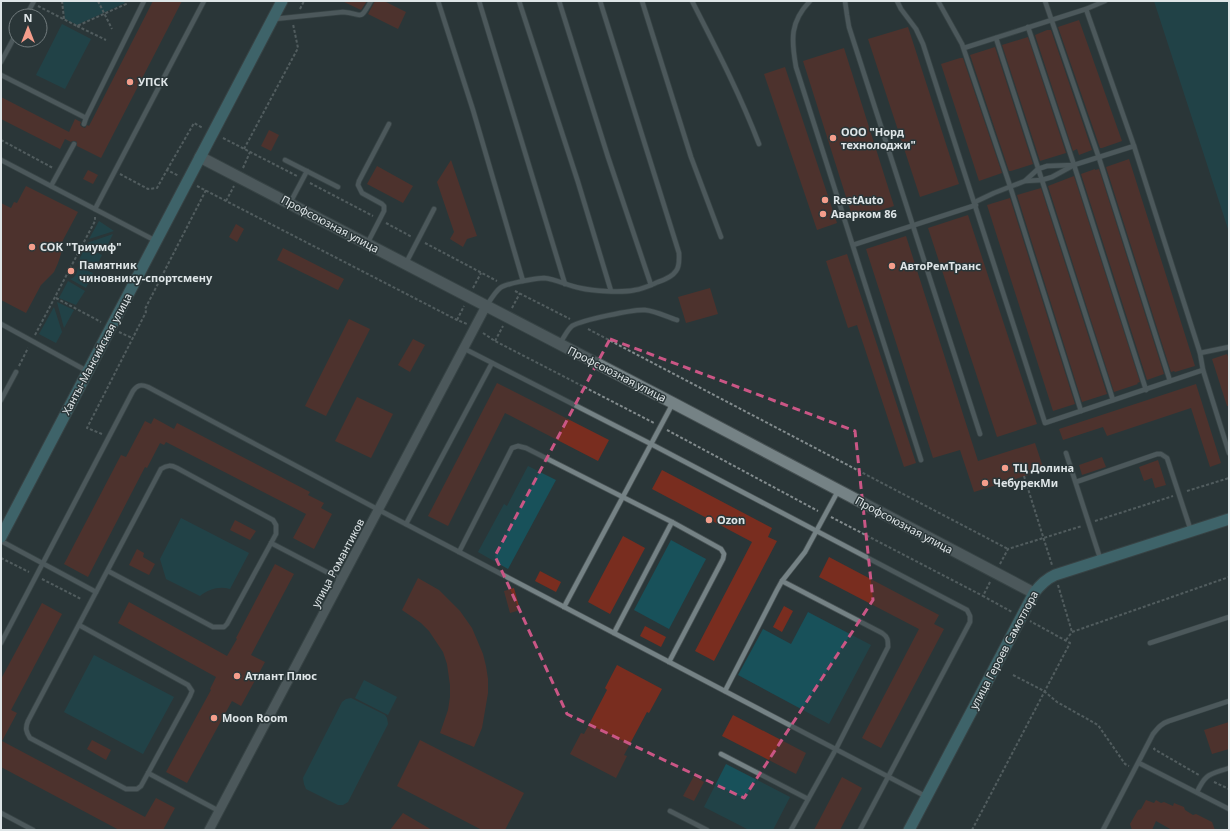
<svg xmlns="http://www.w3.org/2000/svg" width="1230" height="831" viewBox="0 0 1230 831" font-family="'Noto Sans',sans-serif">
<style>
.green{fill:#18515a}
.building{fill:#792d1f}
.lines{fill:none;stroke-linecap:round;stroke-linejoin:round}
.service-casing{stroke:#475153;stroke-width:6}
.minor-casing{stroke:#475153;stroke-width:11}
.secondary-casing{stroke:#475153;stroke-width:13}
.primary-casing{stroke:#475153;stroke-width:13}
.path{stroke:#828b8d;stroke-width:2;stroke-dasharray:3 2;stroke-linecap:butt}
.service{stroke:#758285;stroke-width:4.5}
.minor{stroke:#758285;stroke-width:9}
.secondary{stroke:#758285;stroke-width:11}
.primary{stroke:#5899a4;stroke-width:11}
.marked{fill:none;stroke:#ca5685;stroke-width:3;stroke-dasharray:8 5;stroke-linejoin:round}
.poi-dot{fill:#f49d8b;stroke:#2a3638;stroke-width:1.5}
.labels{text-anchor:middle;stroke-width:3;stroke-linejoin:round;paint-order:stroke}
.poi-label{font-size:11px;font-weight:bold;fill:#dee5e7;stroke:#2a3638;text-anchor:start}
.street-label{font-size:11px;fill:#dee5e7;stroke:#2a3638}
</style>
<rect width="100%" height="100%" fill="#2a3638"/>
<g class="green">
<polygon points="63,1 123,1 125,3 77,25 65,19"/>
<polygon points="1154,1 1229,1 1229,232"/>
<polygon points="62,24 91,39 65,89 36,75"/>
<polygon points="99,221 114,231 89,239"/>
<polygon points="113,234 104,252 87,243"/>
<polygon points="85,246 102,255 94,271 78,263"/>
<path d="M78,267L93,273L86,288L70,279C76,277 77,273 78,267Z"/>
<polygon points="68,281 85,291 76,305 59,298"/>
<polygon points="57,302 74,310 64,328"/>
<polygon points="54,307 62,332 56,343 39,334"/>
<polygon points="528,466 556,480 508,569 478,552 504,504 507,506"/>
<path d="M181,518L249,553L230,589C219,586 209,589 200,596L166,579L160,559Z"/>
<polygon points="671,540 706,559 669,629 634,610"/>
<polygon points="808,612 871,645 829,724 738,675 763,629 791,644"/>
<polygon points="94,655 174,697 143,754 64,712"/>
<polygon points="364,680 397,697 388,715 355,698"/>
<polygon points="351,698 385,715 387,718 388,724 348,802 343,805 338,805 306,789 304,784 303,778 342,702 346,699"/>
<polygon points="726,764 790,797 773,830 749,830 704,807"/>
</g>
<g class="building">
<polygon points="153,1 182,1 101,158 77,146 77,142 75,141 72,141 71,142 65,139 60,149 1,119 1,97 69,132 75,119 81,122 80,125 82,127 85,128 87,125 89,126"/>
<polygon points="342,1 367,1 361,10"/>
<polygon points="375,1 384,1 406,12 398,29 368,14"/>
<polygon points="1079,20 1122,141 1102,148 1100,148 1058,27"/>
<polygon points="908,27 959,184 920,197 868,39"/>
<polygon points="1047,30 1051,30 1092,150 1079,155 1077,149 1073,151 1035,35"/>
<polygon points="1028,37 1066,153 1040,161 1002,45"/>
<polygon points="995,47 1033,164 1011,171 1009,171 970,55"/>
<polygon points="844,48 894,206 853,219 803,61"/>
<polygon points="960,58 963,58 1002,173 979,181 941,64"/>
<polygon points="785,67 837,223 817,230 764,74"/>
<polygon points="269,130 279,135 271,151 261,146"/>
<polygon points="1129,159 1195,366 1175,372 1174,371 1171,372 1106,167"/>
<polygon points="451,160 477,236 467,239 463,247 450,239 454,232 437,182"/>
<polygon points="377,166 413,186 403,203 367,184"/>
<polygon points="1095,169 1095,170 1099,169 1164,374 1147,380 1081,174"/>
<polygon points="88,170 98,175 93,184 83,179"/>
<polygon points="1074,176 1140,382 1137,383 1138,384 1114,392 1048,186"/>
<polygon points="26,186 78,212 63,240 61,254 58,263 54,272 41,285 26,313 1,300 1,203 11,208 14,202 17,203"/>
<polygon points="1041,188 1107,394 1082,402 1017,195"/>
<polygon points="1010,198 1075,404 1053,411 987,205"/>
<polygon points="968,215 1037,424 997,437 928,228"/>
<polygon points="236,224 244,229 237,242 229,237"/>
<polygon points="906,236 978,461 1035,443 1044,470 974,492 960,450 933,458 866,249"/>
<polygon points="283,248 344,279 338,290 277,260"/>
<polygon points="847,254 916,463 904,467 857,325 848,328 826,261"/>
<polygon points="710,288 718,314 686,323 678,297"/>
<polygon points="349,319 370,329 326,416 305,406"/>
<polygon points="413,339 425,345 410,372 398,365"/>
<polygon points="1227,354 1229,359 1229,406 1227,406 1212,359"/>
<polygon points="497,383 609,440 598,461 505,413 448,526 428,516"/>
<polygon points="1196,384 1221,463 1210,467 1191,408 1107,436 1103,427 1063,440 1059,429"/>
<polygon points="357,397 393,414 371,458 335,441"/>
<polygon points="154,418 174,429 177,423 310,492 308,495 324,503 321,508 332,514 314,549 293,538 306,514 166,442 164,445 160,443 147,468 145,467 88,577 64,564 121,455 126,457 145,421 151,424"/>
<polygon points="1102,457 1106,467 1082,475 1079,465"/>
<polygon points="1158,460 1166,485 1155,488 1152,478 1144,481 1139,467"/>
<polygon points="662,470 772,528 768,537 777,541 714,661 695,651 752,542 652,489"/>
<polygon points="235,520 256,531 250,540 230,530"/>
<polygon points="623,536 645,548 610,614 588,602"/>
<polygon points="137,549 144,553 143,557 155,564 149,575 129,565"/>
<polygon points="829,557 939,615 934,624 944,629 881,748 862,738 919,629 819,577"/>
<polygon points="275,564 294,574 251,655 265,662 241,706 232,701 187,783 166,772 211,690 210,689 216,677 118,623 129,602 227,656 237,639 236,638"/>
<polygon points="540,571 561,582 556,592 535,581"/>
<polygon points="418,578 439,590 460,611 472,628 483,654 486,666 488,679 488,693 482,728 474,747 440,733 448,710 450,697 450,685 447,664 443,652 429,631 421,623 402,610"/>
<polygon points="514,588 520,610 510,613 504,591"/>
<polygon points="42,603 62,614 11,710 17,713 2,741 145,817 156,798 175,808 163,830 119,830 1,767 1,679"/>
<polygon points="784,606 793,611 782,632 773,627"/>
<polygon points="645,626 666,637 661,647 640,636"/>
<polygon points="617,665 662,689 649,713 647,712 624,755 627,756 616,778 570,754 581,733 584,734 607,690 605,688"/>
<polygon points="733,715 806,753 796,774 722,736"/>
<polygon points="1229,722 1229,749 1212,754 1204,730"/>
<polygon points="92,740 111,750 106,760 87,749"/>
<polygon points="420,740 524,793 505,830 482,830 397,786"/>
<polygon points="694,776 704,782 694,801 683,796"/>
<polygon points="842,777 862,788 840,830 814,830"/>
<polygon points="1146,800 1154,803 1156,800 1161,803 1164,802 1173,806 1174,803 1184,807 1185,810 1193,815 1196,814 1212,822 1215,830 1172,830 1156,821 1152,830 1132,830 1130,824 1138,810 1141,809"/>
<polygon points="403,813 432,830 390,830"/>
</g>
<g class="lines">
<g class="service-casing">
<g id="service">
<path d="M438,1L473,110L523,281C530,280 537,278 544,278C556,279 568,286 580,288C593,291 621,293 635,290C643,289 651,285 658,282C664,280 672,277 676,271C680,266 679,259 679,253L600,1"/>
<polyline points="479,1 565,284"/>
<polyline points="519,1 578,182 611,291"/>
<polyline points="559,1 608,157 651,285"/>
<polyline points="642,1 691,157 721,237"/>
<path d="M692,1C716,48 740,94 759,144"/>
<path d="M810,1C790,22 791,39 796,67L921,460"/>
<polyline points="845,1 847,15 849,27 980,434"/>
<polyline points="897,1 901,9 916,29 923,44 1045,423 1203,370 1229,453"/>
<polyline points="938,1 962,44 1010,186 1081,411"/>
<polyline points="1045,1 1099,158 1170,381"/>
<polyline points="1086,9 1134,146 1200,353 1203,370"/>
<polyline points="26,16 34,1"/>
<path d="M274,19L343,12C362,13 359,23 371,1"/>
<polyline points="1028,27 1074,165 1146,390"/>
<polyline points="996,38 1113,400"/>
<polyline points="964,48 1086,9 1105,1"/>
<polyline points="1,62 16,34"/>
<polyline points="1,75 86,118"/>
<polyline points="84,124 86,118 144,1"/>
<polyline points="1,160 156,241"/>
<polyline points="285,160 338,187"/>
<polyline points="1025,181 1042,180 1052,177 1074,165"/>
<polyline points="51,186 74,144"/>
<polyline points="975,202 994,193 1025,181 1038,169 1047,166 1074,165 1134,146"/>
<polyline points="290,203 307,171"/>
<polyline points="95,209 204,1"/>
<polyline points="367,244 384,211 384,206 382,204 362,193 358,185 359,181 389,124"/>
<polyline points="853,245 976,205"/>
<polyline points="406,263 434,209"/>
<path d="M487,305C500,285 499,286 523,281"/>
<polyline points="1,324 87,371"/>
<path d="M560,343C564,338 567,330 572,326C582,320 634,309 645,310C656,311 667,317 677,320"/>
<polyline points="463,348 651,444 967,610 970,616 970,622 860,830"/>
<polyline points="1200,353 1229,347"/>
<polyline points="1,400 16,372"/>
<polyline points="1066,453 1101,561"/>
<polyline points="1076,482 1157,454 1161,454 1167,458 1191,531"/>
<polyline points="406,524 492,363"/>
<polyline points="1,541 96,592"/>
<polyline points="271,543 342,580"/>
<polyline points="459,552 512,448 518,446 526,448 672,522 721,549 724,554 723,559 669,662"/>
<path d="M782,581L882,633C888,637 888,640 888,647L836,749L791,830"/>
<polyline points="564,607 673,403"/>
<path d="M79,625L188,685L192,691L190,696L141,786L137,789H126L30,738C26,732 25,728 28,721C72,637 117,553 161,469C167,465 171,465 177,468L273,520L276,525V534L227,624L224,627H213L108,571"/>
<polyline points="614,633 672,522"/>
<path d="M1,643L133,391C137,385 141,384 148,387L379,510L927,797"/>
<polyline points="1150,643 1229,617"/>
<polyline points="725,691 777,590 782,581 805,552 838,491"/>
<polyline points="721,754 808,799"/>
<polyline points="1139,763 1229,809"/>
<polyline points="148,773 219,811"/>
<path d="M1197,792C1206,773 1209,775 1229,768"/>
<polyline points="670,811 707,830"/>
<polyline points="1,813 33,830"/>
<path d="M1103,830L1153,734C1158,728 1162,723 1169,721L1229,701"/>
</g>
</g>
<g class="minor-casing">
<polyline id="minor" points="209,830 486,306"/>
</g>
<g class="secondary-casing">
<polyline id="secondary" points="200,157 673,403 1034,593"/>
</g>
<g class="primary-casing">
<g id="primary">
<polyline points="1,537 282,1"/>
<path d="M909,830L1034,593C1040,585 1046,579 1055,575L1229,519"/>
</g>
</g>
<g class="path">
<polyline points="62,1 64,19"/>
<polyline points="98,1 112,29"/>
<polyline points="38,6 77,26 126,4 125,1"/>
<polyline points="300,9 304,1"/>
<polyline points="77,26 106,40"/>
<polyline points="223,138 297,176"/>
<polyline points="1,140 53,168"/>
<polyline points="244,149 298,48 293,24"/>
<polyline points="243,168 250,152"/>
<polyline points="167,170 194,123 203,128"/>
<polyline points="120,174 148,189 157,188 167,170 179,176"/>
<polyline points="310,183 373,216"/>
<polyline points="197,186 457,320 467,324"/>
<polyline points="226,201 234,186"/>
<polyline points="386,223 412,237"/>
<polyline points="425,243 497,281"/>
<polyline points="473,288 481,273"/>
<polyline points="515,291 570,319"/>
<polyline points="56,298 101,322"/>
<polyline points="512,308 520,293"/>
<polyline points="457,320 464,306"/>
<polyline points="588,329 1008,549"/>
<polyline points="119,332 132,338"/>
<polyline points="483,333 495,341 654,423"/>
<polyline points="35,335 95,221 95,217"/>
<polyline points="495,341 503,326"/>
<polyline points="19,366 28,348"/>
<polyline points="667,430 818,511"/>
<polyline points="102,434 87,428 146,312 145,309 206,190"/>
<polyline points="1024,476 1052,565"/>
<polyline points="1187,491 1229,478"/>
<polyline points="831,517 983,596"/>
<polyline points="1095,521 1173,496"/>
<polyline points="1,558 29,572"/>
<polyline points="1000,564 1008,549 1082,526"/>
<polyline points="42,579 81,599"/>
<polyline points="990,582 983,596 1012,612"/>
<polyline points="1058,585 1072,632"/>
<polyline points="1066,640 1072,632 1229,577"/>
<polyline points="1013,675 1044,691 1057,702 1098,725 1125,764 1129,766"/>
<polyline points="1155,748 1154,749 1199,775"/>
<polyline points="1214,782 1229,789"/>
<polyline points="972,830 1070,643 1030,621"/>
</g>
<use href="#service" class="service"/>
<use href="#minor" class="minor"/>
<use href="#secondary" class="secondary"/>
<use href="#primary" class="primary"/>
</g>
<path d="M0 0H1230V831H0ZM610,339L855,431L873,600L744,798L567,714L495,556Z" fill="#2a3638" fill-opacity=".55" fill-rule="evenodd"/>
<path class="marked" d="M610,339L855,431L873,600L744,798L567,714L495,556Z"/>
<g class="poi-dot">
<circle cx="130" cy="82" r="4"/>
<circle cx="833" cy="138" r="4"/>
<circle cx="825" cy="200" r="4"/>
<circle cx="823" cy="214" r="4"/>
<circle cx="32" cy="247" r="4"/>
<circle cx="892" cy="266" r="4"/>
<circle cx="71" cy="271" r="4"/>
<circle cx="1005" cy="468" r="4"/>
<circle cx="985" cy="483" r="4"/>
<circle cx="709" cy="520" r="4"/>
<circle cx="237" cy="676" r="4"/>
<circle cx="214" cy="718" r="4"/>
</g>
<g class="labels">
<g class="poi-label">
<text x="138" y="86">УПСК</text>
<text x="841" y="136">ООО "Норд<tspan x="841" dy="13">технолоджи"</tspan></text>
<text x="833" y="204">RestAuto</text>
<text x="831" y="218">Аварком 86</text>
<text x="40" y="251">СОК "Триумф"</text>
<text x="79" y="269">Памятник<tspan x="79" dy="13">чиновнику-спортсмену</tspan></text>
<text x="900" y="270">АвтоРемТранс</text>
<text x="1013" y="472">ТЦ Долина</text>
<text x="993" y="487">ЧебурекМи</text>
<text x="717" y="524">Ozon</text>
<text x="245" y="680">Атлант Плюс</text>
<text x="222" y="722">Moon Room</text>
</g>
<g class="street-label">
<text transform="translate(330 224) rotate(28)" y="4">Профсоюзная улица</text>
<text transform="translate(97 354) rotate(-62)" y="4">Ханты-Мансийская улица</text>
<text transform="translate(617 374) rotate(27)" y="4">Профсоюзная улица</text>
<text transform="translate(904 525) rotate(28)" y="4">Профсоюзная улица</text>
<text transform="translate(338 563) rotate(-62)" y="4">улица Романтиков</text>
<text transform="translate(1004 650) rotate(-62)" y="4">улица Героев Самотлора</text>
</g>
</g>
<rect width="1230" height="831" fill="none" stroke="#dee5e7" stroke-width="4"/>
<g transform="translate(28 28)"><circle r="19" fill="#2a3638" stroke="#727c7e"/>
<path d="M0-3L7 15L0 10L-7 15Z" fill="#f49d8b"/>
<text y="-6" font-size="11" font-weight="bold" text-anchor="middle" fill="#dee5e7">N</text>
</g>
</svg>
